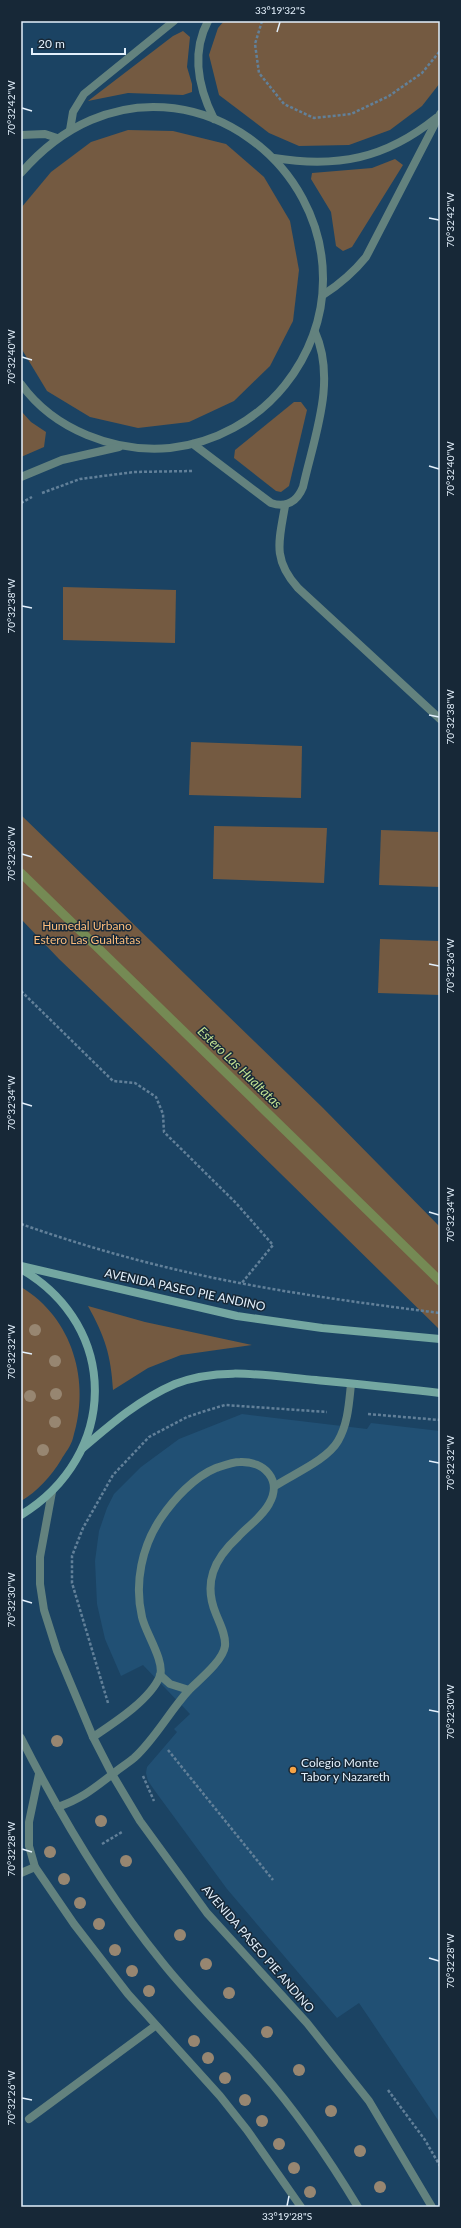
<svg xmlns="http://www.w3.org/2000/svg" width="461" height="2228" viewBox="0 0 461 2228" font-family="Lato,sans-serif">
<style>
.built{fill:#215074}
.green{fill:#745a41}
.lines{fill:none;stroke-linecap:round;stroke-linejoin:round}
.stream{stroke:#758a54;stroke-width:9}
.path{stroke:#628099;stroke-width:2.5;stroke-dasharray:3 2;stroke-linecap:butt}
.service{stroke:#63827e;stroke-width:8}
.minor{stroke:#63827e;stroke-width:8}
.tertiary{stroke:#63827e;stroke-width:8}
.secondary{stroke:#74a7a1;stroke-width:8}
.tree{fill:#978671}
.ticks{fill:none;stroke:#e3f0fc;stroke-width:1.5}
.poi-dot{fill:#f5a345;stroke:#172837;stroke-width:1.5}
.labels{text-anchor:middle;stroke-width:3;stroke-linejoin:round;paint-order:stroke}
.park-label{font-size:12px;fill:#fdbd7c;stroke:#172837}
.street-label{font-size:12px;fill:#e3f0fc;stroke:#172837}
.poi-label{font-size:12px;fill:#e3f0fc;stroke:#172837;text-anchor:start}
.water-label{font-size:13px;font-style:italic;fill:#c3e292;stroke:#172837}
.neatline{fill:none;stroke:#e3f0fc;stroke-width:1.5}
.ticks-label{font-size:10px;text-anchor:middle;fill:#e3f0fc}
</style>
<rect width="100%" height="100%" fill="#1b4363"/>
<polygon class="built" points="242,1414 367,1429 371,1423 440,1431 440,2123 359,2003 337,2018 227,1889 155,1791 148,1781 146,1773 147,1767 177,1732 174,1729 190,1714 143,1665 121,1676 105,1639 97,1604 95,1561 99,1531 107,1508 114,1494 141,1467 179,1439"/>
<g class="green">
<polygon points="224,21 440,21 440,83 422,106 390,130 349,145 299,146 269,133 219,95 209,55 218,28"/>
<polygon points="183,31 190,37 187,67 192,84 192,92 183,95 128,93 88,101 173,36"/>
<polygon points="128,130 173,131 226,144 264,177 290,221 299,270 293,321 270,366 234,401 189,422 138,428 90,417 47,391 21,348 21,208 51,172 91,142"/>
<polygon points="395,159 403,165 352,247 343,251 336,246 331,212 311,179 312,173 372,168"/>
<polygon points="294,402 301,402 307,410 289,486 281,492 276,491 234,458 235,450"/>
<polygon points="21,411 31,422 46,432 44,447 21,457"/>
<polygon points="63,587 176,590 175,643 63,640"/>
<polygon points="191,742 302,746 301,798 189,795"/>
<polygon points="21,815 323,1108 440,1227 440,1330 168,1063 59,959 21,919"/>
<polygon points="214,826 327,828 324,883 213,879"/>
<polygon points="381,830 440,832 440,887 379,885"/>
<polygon points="380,939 440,941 440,995 378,993"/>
<path d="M21,1287C73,1318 91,1382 73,1438C71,1446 65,1453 61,1460C52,1475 37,1492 21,1501Z"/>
<path d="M88,1306L145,1322L252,1345L181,1355L148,1368L113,1390C111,1355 105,1337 88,1306Z"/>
</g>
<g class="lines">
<polyline class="stream" points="21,873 440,1281"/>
<g class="path">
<polyline points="262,21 255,44 259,73 284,104 314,118 351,114 389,96 422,73 440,51"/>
<polyline points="42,493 80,479 134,472 194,471"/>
<polyline points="21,503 32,497"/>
<polyline points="21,991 113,1081 135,1083 156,1097 163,1114 164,1132 236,1203 273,1245 241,1284"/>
<path d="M21,1224C58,1237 96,1249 134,1259C234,1286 337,1300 440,1313"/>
<polyline points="368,1414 440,1420"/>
<polyline points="108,1703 72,1583 72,1556 83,1528 113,1475 149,1437 187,1417 205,1411 225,1405 327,1412"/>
<polyline points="168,1750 273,1880"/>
<polyline points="143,1776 154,1801"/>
<polyline points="102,1844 122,1832"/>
<polyline points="388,2090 425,2140 440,2166"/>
</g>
<g class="service">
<path d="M285,506C279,541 272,559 298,588L440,719"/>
<path d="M275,1486C293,1474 327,1460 338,1441C348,1424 349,1403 351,1384"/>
<polyline points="160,1675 170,1684 189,1690"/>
<path d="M58,1807C83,1798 93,1789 114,1773C120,1768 128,1763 134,1758C155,1739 169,1712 189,1690C199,1680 223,1661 225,1646C226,1635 220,1624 216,1614C203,1583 214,1559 238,1537C248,1526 262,1517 269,1504C283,1480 264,1461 240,1462C232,1462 222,1466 216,1468C194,1477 174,1499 161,1518C142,1546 134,1583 142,1617C145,1632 165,1661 160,1676C150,1700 114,1723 93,1737"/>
</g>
<g class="minor">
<path d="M208,21C191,53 199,89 214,119"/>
<polyline points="70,130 73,112 84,94 174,21"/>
<polyline points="21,135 45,134 57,138"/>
<path d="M274,158C337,168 385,159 436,118"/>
<path d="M21,173C41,150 63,132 91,120C202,72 324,163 323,280C323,318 309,355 285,385C257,420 215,443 170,448C115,453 54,430 21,384"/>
<path d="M323,295C340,284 353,273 366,257L440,114"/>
<path d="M193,444L271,503C286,508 297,502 303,487C314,437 337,381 315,332"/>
<polyline points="21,477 62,460 119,447"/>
<polyline points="39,1774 29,1822 29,1846 35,1867 74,1924 128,1994 220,2096 247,2130 301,2207"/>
<polyline points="21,1873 35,1867"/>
<polyline points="29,2119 155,2026"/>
</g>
<g class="tertiary">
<polyline points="52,1492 40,1557 40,1584 44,1610 57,1651 93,1737 112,1774 140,1821 207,1913 307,2023 369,2101 432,2207"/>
<path d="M21,1738C61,1817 106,1893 162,1962C192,2000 228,2033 260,2070C297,2112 329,2159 358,2207"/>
</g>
<g class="secondary">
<polyline points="21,1266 237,1316 322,1328 440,1339"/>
<path d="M83,1448C111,1424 140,1399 175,1384C220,1366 270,1376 316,1380C357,1384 399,1388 440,1393"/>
<path d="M21,1515C118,1456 121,1327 21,1269"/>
</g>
</g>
<g class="tree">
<circle cx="35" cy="1330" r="6"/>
<circle cx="55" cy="1361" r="6"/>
<circle cx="56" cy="1394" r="6"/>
<circle cx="30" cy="1396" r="6"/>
<circle cx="55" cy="1422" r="6"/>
<circle cx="43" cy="1450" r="6"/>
<circle cx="57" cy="1741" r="6"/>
<circle cx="101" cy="1821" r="6"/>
<circle cx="50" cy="1852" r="6"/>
<circle cx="126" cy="1861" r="6"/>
<circle cx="64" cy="1879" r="6"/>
<circle cx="80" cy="1903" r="6"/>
<circle cx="99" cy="1924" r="6"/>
<circle cx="180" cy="1935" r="6"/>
<circle cx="115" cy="1950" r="6"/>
<circle cx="206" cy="1964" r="6"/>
<circle cx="132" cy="1971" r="6"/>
<circle cx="149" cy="1991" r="6"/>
<circle cx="229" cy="1993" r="6"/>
<circle cx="267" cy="2032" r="6"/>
<circle cx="194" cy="2041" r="6"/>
<circle cx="208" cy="2058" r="6"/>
<circle cx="299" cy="2070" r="6"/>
<circle cx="225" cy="2078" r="6"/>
<circle cx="245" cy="2100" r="6"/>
<circle cx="331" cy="2111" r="6"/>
<circle cx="262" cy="2121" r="6"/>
<circle cx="279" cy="2144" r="6"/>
<circle cx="360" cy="2151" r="6"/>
<circle cx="294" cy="2168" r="6"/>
<circle cx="380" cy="2187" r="6"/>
<circle cx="310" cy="2192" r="6"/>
</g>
<path class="ticks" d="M277,32L280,22M22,108L32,111M429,218L439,220M22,357L32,360M429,466L439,469M22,606L32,608M429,715L439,717M22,854L32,857M429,964L439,966M22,1103L32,1106M429,1212L439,1215M22,1352L32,1354M429,1461L439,1463M22,1600L32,1603M429,1710L439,1712M22,1849L32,1852M429,1958L439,1961M22,2098L32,2100M287,2206L289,2196"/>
<circle class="poi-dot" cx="293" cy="1770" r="4"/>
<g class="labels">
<g class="park-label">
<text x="87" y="930">Humedal Urbano<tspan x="87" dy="14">Estero Las Gualtatas</tspan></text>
</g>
<g class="street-label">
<text transform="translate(185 1290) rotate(12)" y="4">AVENIDA PASEO PIE ANDINO</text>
<text transform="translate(258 1949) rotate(49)" y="4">AVENIDA PASEO PIE ANDINO</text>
</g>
<g class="poi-label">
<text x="301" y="1767">Colegio Monte<tspan x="301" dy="14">Tabor y Nazareth</tspan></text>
</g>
<g class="water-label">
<text transform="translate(240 1067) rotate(44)" y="5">Estero Las Hualtatas</text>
</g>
</g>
<rect width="461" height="2228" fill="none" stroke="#172837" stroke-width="44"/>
<path d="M32 48v6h93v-6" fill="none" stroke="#e3f0fc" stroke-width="2"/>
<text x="38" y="48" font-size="12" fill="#e3f0fc" stroke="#172837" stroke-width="3" paint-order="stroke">20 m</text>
<rect x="22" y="22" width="417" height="2184" class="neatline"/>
<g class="ticks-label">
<text x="280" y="14">33°19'32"S</text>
<text transform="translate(11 108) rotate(-90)" y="4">70°32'42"W</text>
<text transform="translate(450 220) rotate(-90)" y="4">70°32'42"W</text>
<text transform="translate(11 357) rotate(-90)" y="4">70°32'40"W</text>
<text transform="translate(450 469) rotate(-90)" y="4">70°32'40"W</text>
<text transform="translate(11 606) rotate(-90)" y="4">70°32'38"W</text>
<text transform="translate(450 717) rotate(-90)" y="4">70°32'38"W</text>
<text transform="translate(11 854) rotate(-90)" y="4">70°32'36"W</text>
<text transform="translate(450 966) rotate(-90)" y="4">70°32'36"W</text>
<text transform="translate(11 1103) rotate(-90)" y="4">70°32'34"W</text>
<text transform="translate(450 1215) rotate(-90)" y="4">70°32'34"W</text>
<text transform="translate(11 1352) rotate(-90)" y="4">70°32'32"W</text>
<text transform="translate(450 1463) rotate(-90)" y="4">70°32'32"W</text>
<text transform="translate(11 1600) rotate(-90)" y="4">70°32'30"W</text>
<text transform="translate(450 1712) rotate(-90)" y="4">70°32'30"W</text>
<text transform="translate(11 1849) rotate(-90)" y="4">70°32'28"W</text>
<text transform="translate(450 1961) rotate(-90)" y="4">70°32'28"W</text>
<text transform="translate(11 2098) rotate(-90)" y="4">70°32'26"W</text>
<text x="287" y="2220">33°19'28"S</text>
</g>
</svg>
